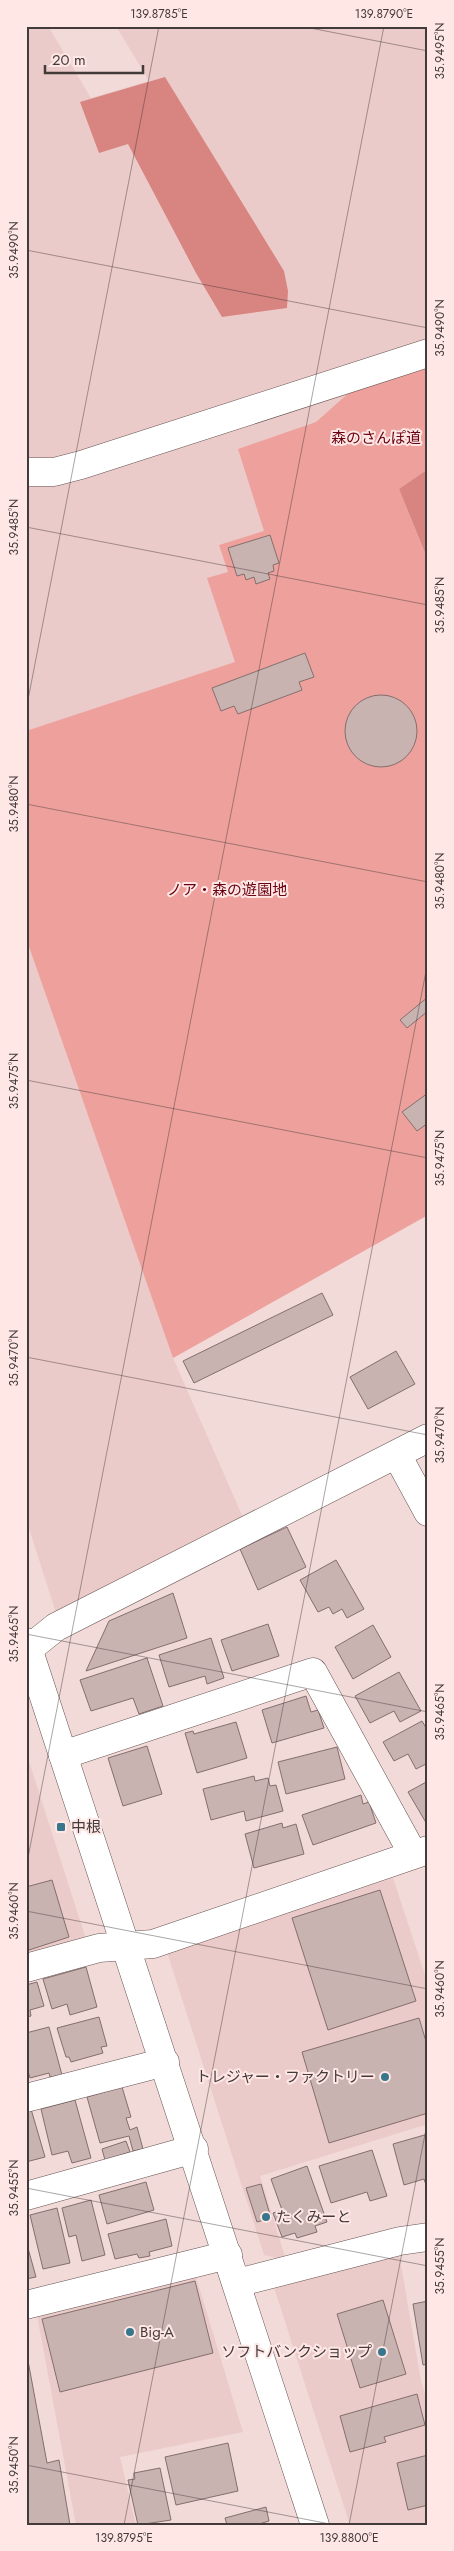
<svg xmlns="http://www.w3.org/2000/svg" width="454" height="2551" viewBox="0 0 454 2551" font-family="Jost,'Noto Sans JP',sans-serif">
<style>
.built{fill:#ebcbc9}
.green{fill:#eea19c}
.forest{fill:#d88480}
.building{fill:#c9b3b1;stroke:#836f6d}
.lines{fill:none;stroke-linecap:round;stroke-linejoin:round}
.minor-casing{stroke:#665352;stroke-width:29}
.minor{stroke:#fff;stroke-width:28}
.ticks{fill:none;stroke:#433a3a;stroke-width:1;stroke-opacity:0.45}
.poi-dot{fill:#38768c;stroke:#fee7e5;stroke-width:2}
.labels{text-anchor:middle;stroke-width:4;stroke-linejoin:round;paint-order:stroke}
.park-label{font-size:15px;fill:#6a0010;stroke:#fee7e5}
.poi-label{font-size:15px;fill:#433a3a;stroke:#fee7e5;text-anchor:start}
.neatline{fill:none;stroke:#433a3a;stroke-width:2}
.ticks-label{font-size:12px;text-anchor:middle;fill:#433a3a}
</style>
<rect width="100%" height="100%" fill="#f1dad8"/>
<g class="built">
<polygon points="26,26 48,26 91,98 149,81 116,26 428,26 428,1215 173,1358 245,1522 56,1613 26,1519"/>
<polygon points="26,1752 86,1939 26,1955"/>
<polygon points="393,1878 428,1984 428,2124 260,2176 286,2260 264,2255 167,1952"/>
<polygon points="399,2253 421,2381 428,2402 428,2525 350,2525 273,2284"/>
<polygon points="196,2277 243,2432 120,2457 136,2525 76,2525 37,2315"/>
</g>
<polygon class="green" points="428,366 428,469 399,489 428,560 428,1215 173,1358 26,938 26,731 235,662 207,578 228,572 219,545 264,531 238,449 316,422 352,390"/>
<g class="forest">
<polygon points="165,77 284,271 288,291 287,308 222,317 196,273 128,144 99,153 80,102"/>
<polygon points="428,469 428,560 399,489"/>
</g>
<g class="building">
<polygon points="270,535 279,563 273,565 274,571 268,573 270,579 256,584 254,577 246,580 244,574 237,576 228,548"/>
<polygon points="305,653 314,677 299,682 302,690 238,714 234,706 221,711 212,688"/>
<circle cx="381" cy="731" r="36"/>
<polygon points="428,997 428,1011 407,1028 400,1020"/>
<polygon points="428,1093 428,1123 417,1131 402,1112"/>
<polygon points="322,1293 333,1315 194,1383 183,1361"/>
<polygon points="396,1351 415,1384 368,1409 350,1377"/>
<polygon points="287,1527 306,1567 258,1590 240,1549"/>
<polygon points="336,1560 364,1609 347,1618 342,1609 333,1614 329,1607 318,1612 300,1580"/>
<polygon points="173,1593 187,1638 86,1671 109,1621"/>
<polygon points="268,1624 279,1656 232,1671 221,1640"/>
<polygon points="373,1625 391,1657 353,1679 335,1647"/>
<polygon points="211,1638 224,1678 207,1684 205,1676 169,1687 159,1655"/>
<polygon points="147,1658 163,1706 139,1714 133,1698 91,1711 80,1680"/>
<polygon points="399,1672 421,1711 400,1722 394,1711 370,1723 355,1696"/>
<polygon points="306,1696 311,1712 318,1710 324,1728 272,1743 262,1710"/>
<polygon points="422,1721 428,1731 428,1768 426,1764 416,1769 408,1754 394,1761 383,1742"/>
<polygon points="236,1722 247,1758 197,1773 185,1733 193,1731 194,1734"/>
<polygon points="147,1746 162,1794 123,1806 108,1758"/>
<polygon points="337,1747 345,1779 286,1794 278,1762"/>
<polygon points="254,1776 255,1781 268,1778 270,1786 276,1785 283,1811 246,1821 244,1811 211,1820 203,1789"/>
<polygon points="428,1781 428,1826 408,1792"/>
<polygon points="361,1795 363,1804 369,1802 376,1823 313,1845 302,1815"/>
<polygon points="282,1823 283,1828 296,1824 304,1854 254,1868 245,1834"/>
<polygon points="52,1880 69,1937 26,1951 26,1887"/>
<polygon points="380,1890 416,2001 328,2030 292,1918"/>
<polygon points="86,1967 97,2007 70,2015 67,2004 52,2009 43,1979"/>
<polygon points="37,1982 44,2006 30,2010 31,2016 26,2017 26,1985"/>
<polygon points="99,2017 107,2046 101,2047 103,2053 71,2062 69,2057 66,2057 57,2028"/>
<polygon points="419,2018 428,2048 428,2113 329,2143 302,2052"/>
<polygon points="49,2027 62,2075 50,2077 49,2073 30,2078 26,2065 26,2033"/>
<polygon points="122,2087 131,2117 126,2118 130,2130 137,2127 143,2149 133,2151 129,2136 100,2143 87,2097"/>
<polygon points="75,2100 91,2158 72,2163 68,2151 52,2155 41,2109"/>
<polygon points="31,2109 45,2157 26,2162 26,2111"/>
<polygon points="428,2134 428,2185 426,2185 424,2179 404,2185 393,2144"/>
<polygon points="126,2141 130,2152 105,2160 102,2149"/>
<polygon points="372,2150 387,2196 370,2201 367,2192 331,2203 319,2166"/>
<polygon points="307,2166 327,2222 315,2226 317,2232 297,2238 295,2233 282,2237 273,2213 282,2210 271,2179"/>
<polygon points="146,2182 154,2210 107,2224 99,2195"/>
<polygon points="261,2184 271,2218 257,2222 246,2188"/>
<polygon points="91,2200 105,2255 82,2261 76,2235 69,2237 62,2208"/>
<polygon points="57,2208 70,2263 43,2269 30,2215"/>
<polygon points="166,2219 172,2246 149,2252 150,2256 139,2258 137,2254 115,2259 108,2234"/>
<polygon points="26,2241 36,2277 26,2279"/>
<polygon points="195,2281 213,2353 60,2392 42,2319"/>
<polygon points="383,2300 406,2374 360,2388 337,2314"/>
<polygon points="428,2301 428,2364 423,2365 413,2304"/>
<polygon points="26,2350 47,2463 59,2460 70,2525 26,2525"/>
<polygon points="417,2394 425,2425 384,2437 386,2442 350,2452 340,2416"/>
<polygon points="228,2443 238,2491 176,2505 165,2457"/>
<polygon points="428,2455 428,2505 408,2510 397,2463"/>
<polygon points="160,2468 171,2520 138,2525 128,2480 135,2479 134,2473"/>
<polygon points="266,2507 269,2521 256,2525 227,2525 225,2518"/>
</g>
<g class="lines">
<g class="minor-casing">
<g id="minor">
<polyline points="26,472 54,472 81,465 428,353"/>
<polyline points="397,1455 428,1512"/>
<polyline points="26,1642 315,2525"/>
<polyline points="26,1651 56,1627 428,1438"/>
<polyline points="63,1755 313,1672 413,1854"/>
<polyline points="26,1968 99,1948 153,1944 428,1850"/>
<polyline points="26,2098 165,2062"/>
<polyline points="26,2196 194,2149"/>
<polyline points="237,2283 400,2241 428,2237"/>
<polyline points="26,2305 228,2255"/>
</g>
</g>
<use href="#minor" class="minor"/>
</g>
<path class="ticks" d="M300,26L428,51M26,250L428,328M26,527L428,605M26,710L159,26M26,804L428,882M26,1080L428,1158M26,1357L428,1435M26,1634L428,1712M26,1868L384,26M26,1911L428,1989M26,2188L428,2266M26,2465L335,2525M124,2525L428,961M349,2525L428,2119"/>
<g class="poi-dot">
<rect x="56" y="1822" width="10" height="10" rx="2.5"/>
<circle cx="385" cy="2077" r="5"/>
<circle cx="266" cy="2217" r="5"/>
<circle cx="130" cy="2332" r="5"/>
<circle cx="382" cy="2352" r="5"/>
</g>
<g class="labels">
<g class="park-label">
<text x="376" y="443">森のさんぽ道</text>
<text x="227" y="895">ノア・森の遊園地</text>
</g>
<g class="poi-label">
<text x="71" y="1832">中根</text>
<text x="375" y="2082" text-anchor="end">トレジャー・ファクトリー</text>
<text x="276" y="2222">たくみーと</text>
<text x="140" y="2337">Big-A</text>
<text x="372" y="2357" text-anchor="end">ソフトバンクショップ</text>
</g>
</g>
<rect width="454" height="2551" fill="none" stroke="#fee7e5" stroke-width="55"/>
<path d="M45 65v8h98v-8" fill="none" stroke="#433a3a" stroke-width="2.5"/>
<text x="52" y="65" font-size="15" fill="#433a3a" stroke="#fee7e5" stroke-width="4" paint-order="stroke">20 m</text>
<rect x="28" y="28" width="398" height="2496" class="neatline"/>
<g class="ticks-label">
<text x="159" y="18">139.8785°E</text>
<text x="384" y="18">139.8790°E</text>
<text transform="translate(440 51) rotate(-90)" y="4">35.9495°N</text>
<text transform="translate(14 250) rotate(-90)" y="4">35.9490°N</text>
<text transform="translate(440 328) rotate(-90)" y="4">35.9490°N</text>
<text transform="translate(14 527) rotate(-90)" y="4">35.9485°N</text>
<text transform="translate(440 605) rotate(-90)" y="4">35.9485°N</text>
<text transform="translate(14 804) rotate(-90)" y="4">35.9480°N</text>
<text transform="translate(440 881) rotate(-90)" y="4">35.9480°N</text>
<text transform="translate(14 1081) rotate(-90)" y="4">35.9475°N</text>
<text transform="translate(440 1158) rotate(-90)" y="4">35.9475°N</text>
<text transform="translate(14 1358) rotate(-90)" y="4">35.9470°N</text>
<text transform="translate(440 1435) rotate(-90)" y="4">35.9470°N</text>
<text transform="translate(14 1634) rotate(-90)" y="4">35.9465°N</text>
<text transform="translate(440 1712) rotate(-90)" y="4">35.9465°N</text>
<text transform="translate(14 1911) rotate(-90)" y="4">35.9460°N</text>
<text transform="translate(440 1989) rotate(-90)" y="4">35.9460°N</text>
<text transform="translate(14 2188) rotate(-90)" y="4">35.9455°N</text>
<text transform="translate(440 2266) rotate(-90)" y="4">35.9455°N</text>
<text transform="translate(14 2465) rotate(-90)" y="4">35.9450°N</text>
<text x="124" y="2542">139.8795°E</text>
<text x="349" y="2542">139.8800°E</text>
</g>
</svg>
